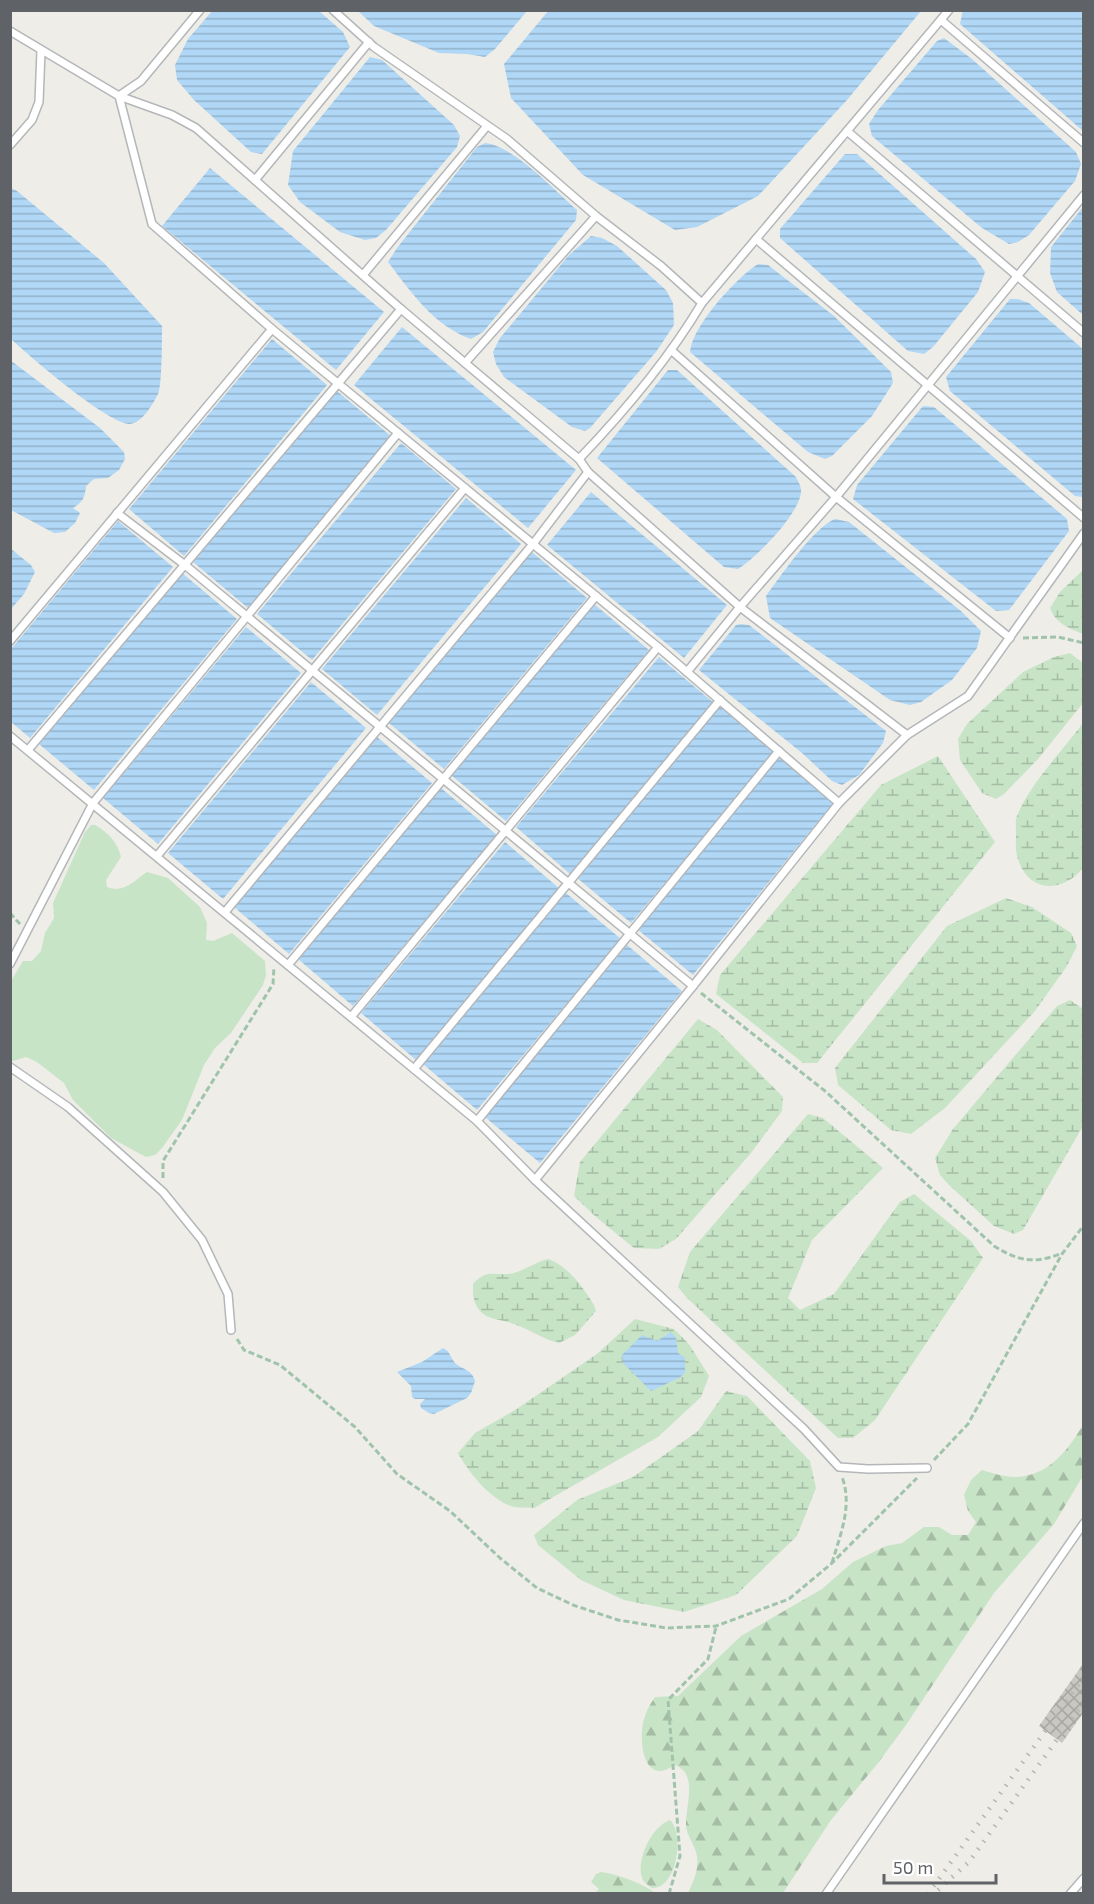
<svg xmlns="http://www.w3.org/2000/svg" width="1094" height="1904" viewBox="0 0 1094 1904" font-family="'Exo 2',sans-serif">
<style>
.grass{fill:#c7e4c7}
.forest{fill:url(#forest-firs)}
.wetland{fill:url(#wetland-marsh)}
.water{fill:url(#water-rules)}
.building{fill:url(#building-cross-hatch)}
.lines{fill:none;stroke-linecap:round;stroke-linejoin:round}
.service-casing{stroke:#b4b7ba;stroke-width:10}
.path{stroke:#a0c4ab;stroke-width:3;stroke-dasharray:6 3;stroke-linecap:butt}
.service{stroke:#fff;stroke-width:7}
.rail{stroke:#b5b6b6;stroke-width:4.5;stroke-dasharray:1.5 8;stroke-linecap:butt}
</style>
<defs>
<pattern id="forest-firs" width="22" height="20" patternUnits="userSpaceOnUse" patternTransform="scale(1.5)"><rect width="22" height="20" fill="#c7e4c7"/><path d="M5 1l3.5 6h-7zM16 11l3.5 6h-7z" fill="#a5bca5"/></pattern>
<pattern id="wetland-marsh" width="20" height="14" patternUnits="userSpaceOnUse" patternTransform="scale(1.5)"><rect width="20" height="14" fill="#c7e4c7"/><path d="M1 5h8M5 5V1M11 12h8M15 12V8" fill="none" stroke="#a5bca5"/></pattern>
<pattern id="water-rules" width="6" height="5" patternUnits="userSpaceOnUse" patternTransform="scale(1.5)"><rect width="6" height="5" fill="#b0d7f6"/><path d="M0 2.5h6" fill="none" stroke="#92b2cb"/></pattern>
<pattern id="building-cross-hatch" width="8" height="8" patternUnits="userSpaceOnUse" patternTransform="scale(1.5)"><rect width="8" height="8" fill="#c8c7c2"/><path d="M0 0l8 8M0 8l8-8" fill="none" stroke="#a6a5a1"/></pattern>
</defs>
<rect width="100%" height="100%" fill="#efede7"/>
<path class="grass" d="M91,825H95C108,832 118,843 121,857L106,880L107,887C123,894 135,880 147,872L168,878L200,907L207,923L206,940L213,941L232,933L265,961L266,975L263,985L231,1033L215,1048L204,1065L182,1120L162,1148L155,1155L146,1157L111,1138L73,1100L64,1083L37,1062L26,1057L13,1061L11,1059V981L23,961H32L41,951L45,933L54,918L53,903L85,832Z"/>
<g class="forest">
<path d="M1083,1425V1476L1054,1524L994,1593L906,1725L878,1763L831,1820L783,1893H688C693,1882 699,1870 697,1857C696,1846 687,1837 686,1826C685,1807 699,1774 675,1765C671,1767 666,1770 662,1771C641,1773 640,1736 643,1723C645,1714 649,1705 655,1697L678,1696L741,1636L822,1589L853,1562L886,1546L902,1543L924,1527H939L952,1535H968L976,1522L968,1511L964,1495L971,1480L982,1470C992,1473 1004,1477 1015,1477C1048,1477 1068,1450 1083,1425Z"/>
<path d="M670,1820C685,1834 677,1889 652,1888C648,1885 644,1883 642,1878C636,1859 652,1826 670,1820Z"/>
<path d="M601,1872C617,1874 642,1883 655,1893H595L599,1889L591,1882L596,1874Z"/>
</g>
<g class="wetland">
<path d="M1083,570V634C1069,628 1056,624 1050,608L1060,592Z"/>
<polygon points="1070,653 1083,663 1083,703 1038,759 1004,794 996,799 982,793 960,760 958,739 967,724 1023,672 1054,657"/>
<path d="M1083,723V868C1064,892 1031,894 1019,862C1015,853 1016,843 1016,834C1016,828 1015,821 1017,816C1029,785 1063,750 1083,723Z"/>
<polygon points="938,756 995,842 817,1063 803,1063 716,994 720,975 881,785"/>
<polygon points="1006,898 1032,907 1071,933 1077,946 1067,966 1035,1011 945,1108 911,1134 891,1130 838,1085 835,1068 947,926"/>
<polygon points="1070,1000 1083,1009 1083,1126 1023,1230 1014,1234 994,1226 949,1185 940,1175 935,1158 953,1129 1057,1006"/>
<polygon points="698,1019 717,1030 783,1097 782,1111 751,1153 676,1239 659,1249 634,1248 596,1217 574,1196 580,1162"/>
<polygon points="808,1114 823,1118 883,1168 812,1240 788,1298 800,1310 834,1294 900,1202 914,1194 971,1241 983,1258 875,1420 853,1438 838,1438 687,1298 678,1287 690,1252"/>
<path d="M548,1259C568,1266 583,1287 594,1305L596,1311L575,1335L559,1343C542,1339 528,1328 511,1323C500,1319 488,1320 480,1311C473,1303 473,1294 473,1284C489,1266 498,1279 517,1272C528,1268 536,1262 548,1259Z"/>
<path d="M635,1319L674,1329L689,1344L709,1376L701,1397L658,1437L534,1508C528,1507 521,1508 515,1507C493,1503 468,1472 458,1453L475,1433L515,1410L597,1354Z"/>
<polygon points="726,1391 747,1396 810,1461 816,1488 797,1536 736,1595 684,1612 624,1600 581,1580 538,1545 534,1535 577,1500 633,1477 698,1431"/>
</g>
<g class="water">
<polygon points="213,10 319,11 343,32 350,47 262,154 251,152 194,100 177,80 175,65 188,39"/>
<polygon points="549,10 921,10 921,11 847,100 758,196 697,227 675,230 583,175 511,98 504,64"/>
<polygon points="963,10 1083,11 1083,131 960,24"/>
<polygon points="358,11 527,11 495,49 485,57 467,54 439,53 374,26"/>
<polygon points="944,38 972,59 1076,152 1081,164 1075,181 1029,235 1018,242 1009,244 982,228 872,136 869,124 878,110 937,41"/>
<polygon points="370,57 382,60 454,125 460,136 457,147 386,230 376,238 365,240 340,232 300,202 288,185 293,151"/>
<path d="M485,143C514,146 554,190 577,210L576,220L483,332L471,339C433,325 412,293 388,262L397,248L477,147Z"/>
<polygon points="845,154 857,154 976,259 985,272 978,292 933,347 924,354 908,351 780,238 780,229"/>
<polygon points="210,168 384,312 336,370 162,226"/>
<path d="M11,188L17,191L104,263L162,326C162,339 162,385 158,394C153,404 142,423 130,424C109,425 29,356 11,339Z"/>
<polygon points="1083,207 1083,315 1057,292 1050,273 1051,247"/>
<polygon points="591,236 602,238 617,246 666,290 673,303 674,325 656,352 590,428 585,431 572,427 504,377 496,364 493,352 500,338 569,255"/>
<path d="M758,264L768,265L834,316L891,372L893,383L872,416L832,456L825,459L808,452L690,352C692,326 736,278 758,264Z"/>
<polygon points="1010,299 1018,299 1029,303 1083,349 1083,497 1075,496 950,391 946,377"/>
<polygon points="402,327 576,470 528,528 354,385"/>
<polygon points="272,339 327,385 184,556 129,509"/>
<path d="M10,360L100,428L124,452L125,459L119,470L108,478L94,479L86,486C85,497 83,502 73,508L80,513L75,523L65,532L54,533L11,510Z"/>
<path d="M668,370H677L796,477C798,481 801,486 801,490C802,512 755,559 738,569L724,567L597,458Z"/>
<polygon points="337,391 392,437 248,608 193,562"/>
<polygon points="923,406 934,407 1067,519 1069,531 1009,610 996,611 853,499 857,485"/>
<polygon points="401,443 456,489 312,660 257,614"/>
<polygon points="591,492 727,605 684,658 547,545"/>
<polygon points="466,498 521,544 377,715 322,669"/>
<path d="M835,519L849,522L961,611L981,631L977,648L952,680L921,702L910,705L890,700L770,618L766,596C780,577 814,527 835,519Z"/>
<polygon points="118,521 173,567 30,738 11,722 11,649"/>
<polygon points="11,549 31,565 35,572 24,594 11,609"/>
<polygon points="532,552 587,598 444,769 389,723"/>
<polygon points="182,573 237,619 94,790 39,744"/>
<polygon points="594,604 649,650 506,821 451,775"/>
<polygon points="741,624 749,625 886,731 883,743 859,775 842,785 832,781 802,753 699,670 736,625"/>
<polygon points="246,627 301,673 158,844 103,798"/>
<polygon points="659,657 714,703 570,874 516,827"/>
<polygon points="311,682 366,728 223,899 168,853"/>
<polygon points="719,706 775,753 631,923 576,877"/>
<polygon points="377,737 432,783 289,954 234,907"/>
<polygon points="778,757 834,802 693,975 637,929"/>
<polygon points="441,788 497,835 353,1006 298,959"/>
<polygon points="505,842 560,889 416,1060 361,1013"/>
<polygon points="566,893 621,939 477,1110 423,1064"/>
<polygon points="627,945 682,991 540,1163 485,1117"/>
<polygon points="671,1332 676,1338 678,1353 685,1358 685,1373 679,1378 651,1391 623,1363 622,1355 642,1335 657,1341"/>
<path d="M443,1348C451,1352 450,1358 456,1364C464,1370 472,1370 475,1381L471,1393L467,1398L434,1414L429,1413L421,1408L420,1404L425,1399H415L412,1397L411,1386L397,1372L422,1362Z"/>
</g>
<polygon class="building" points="1083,1664 1083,1713 1062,1743 1039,1726"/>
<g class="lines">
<g class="service-casing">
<g id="service">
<path d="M333,10L374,47L507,139L596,216L661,266L702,303C668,360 625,411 579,459"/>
<polyline points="941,20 1084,143"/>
<polyline points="10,31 119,96 152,224 272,329 658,647 839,803"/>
<polyline points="119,96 172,115 196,128 401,309 579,459 588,472 740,607 907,735"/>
<polyline points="119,96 141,81 200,10"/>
<polyline points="847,131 1084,333"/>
<polyline points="10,145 32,120 39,102 41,51"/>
<polyline points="255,180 369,42"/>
<polyline points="756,239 1084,518"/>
<polyline points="363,275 487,126"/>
<polyline points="702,303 949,10"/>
<polyline points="671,350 836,497 1010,638"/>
<polyline points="465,363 596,216"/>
<polyline points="117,513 185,565 693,986"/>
<polyline points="10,641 272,329"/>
<polyline points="687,672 740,607 836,497 1084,195"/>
<polyline points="10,736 477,1121 535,1180 693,986 839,803 907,735 968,696 1084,533"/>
<polyline points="28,750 401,309"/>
<polyline points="157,856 465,488"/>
<polyline points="225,912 533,544 588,472"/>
<polyline points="10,964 93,803 398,433"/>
<polyline points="288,965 596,596"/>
<polyline points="351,1017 658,647"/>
<polyline points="10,1067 68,1107 163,1192 202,1240 228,1294 231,1330"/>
<polyline points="414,1069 720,700"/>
<polyline points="477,1121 779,751"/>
<polyline points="535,1180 804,1429 839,1467 868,1469 927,1468"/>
<polyline points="826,1894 1084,1523"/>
<polyline points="1070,1894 1084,1878"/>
</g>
</g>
<g class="path">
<polyline points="1023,638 1058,637 1084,643"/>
<polyline points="10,913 20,924"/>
<path d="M701,993L825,1091L994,1246C1018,1261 1034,1264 1060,1254"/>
<polyline points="163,1178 163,1161 273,984 274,967"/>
<polyline points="237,1339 244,1350 280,1365 355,1427 397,1474 450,1511 500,1558 537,1588 573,1605 618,1620 667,1628 716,1626 789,1599 831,1564 917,1478"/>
<polyline points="934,1460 968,1424 1062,1254 1084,1225"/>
<path d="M832,1563C840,1535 853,1506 842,1477"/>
<polyline points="669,1894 680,1856 668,1700 708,1659 716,1627"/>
</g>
<use href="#service" class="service"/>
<g class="rail">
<polyline points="938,1890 969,1862 1084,1702"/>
<polyline points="928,1894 1084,1677"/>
</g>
</g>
<rect width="1094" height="1904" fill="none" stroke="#5f6266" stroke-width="24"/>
<path d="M884 1874v9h112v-9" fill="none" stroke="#5f6266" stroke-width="3"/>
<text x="893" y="1874" font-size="18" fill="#5f6266" stroke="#ffffff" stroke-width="4.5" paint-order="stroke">50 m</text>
</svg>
